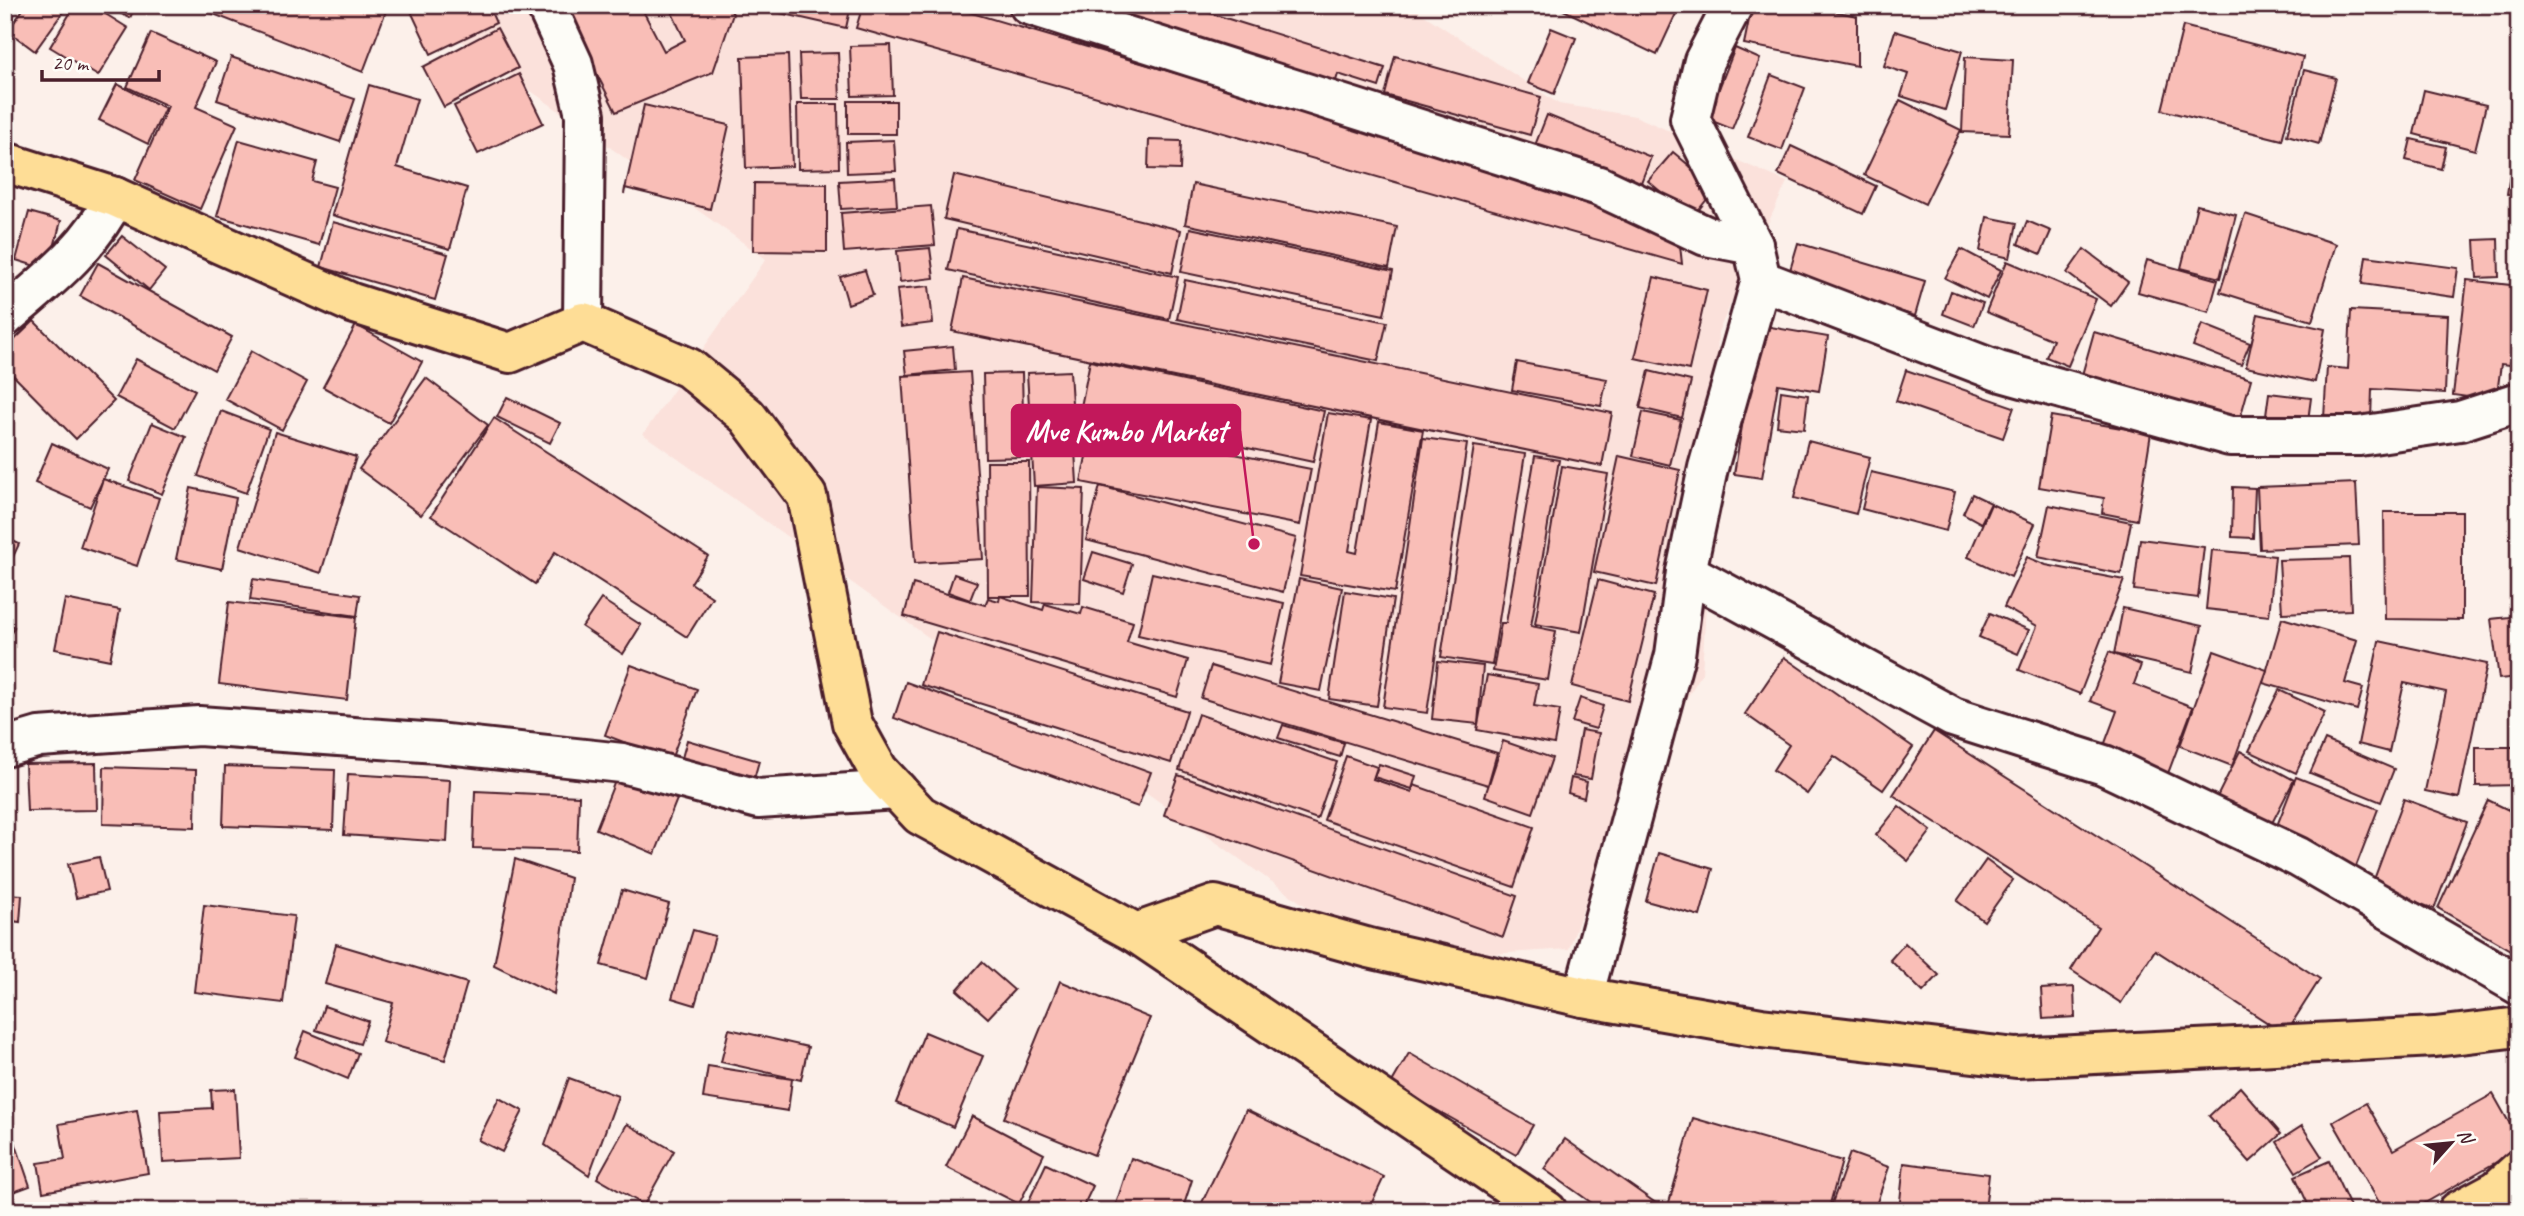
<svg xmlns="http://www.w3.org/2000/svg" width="2524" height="1216" viewBox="0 0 2524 1216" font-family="Caveat,sans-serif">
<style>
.built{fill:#fbe1db}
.building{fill:#f9beb7;stroke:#4a1f2b;stroke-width:2}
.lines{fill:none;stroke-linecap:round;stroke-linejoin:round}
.minor-casing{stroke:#4a1f2b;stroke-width:44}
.major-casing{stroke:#4a1f2b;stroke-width:44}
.minor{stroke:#fdfcf7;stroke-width:38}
.major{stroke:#fedd96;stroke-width:38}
.leader{fill:none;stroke:#c2185b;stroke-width:2.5}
.callout-dot{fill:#c2185b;stroke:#fdfcf7;stroke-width:2.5}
.callout{fill:#c2185b;stroke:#c2185b;stroke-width:2.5}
.callout-label{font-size:30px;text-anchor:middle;font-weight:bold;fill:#fff}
</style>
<rect width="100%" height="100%" fill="#fcf0ea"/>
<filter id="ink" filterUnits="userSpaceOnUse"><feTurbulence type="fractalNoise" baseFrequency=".0143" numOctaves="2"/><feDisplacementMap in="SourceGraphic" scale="14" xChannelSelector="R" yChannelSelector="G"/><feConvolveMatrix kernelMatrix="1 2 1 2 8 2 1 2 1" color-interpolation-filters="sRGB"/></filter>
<g filter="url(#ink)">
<polygon class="built" points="453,5 1409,5 1559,104 1635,116 1787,182 1718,332 1714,471 1702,673 1615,818 1569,949 1383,961 643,434 766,259 439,25"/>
<g class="building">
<polygon points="26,5 68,5 35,51 8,31"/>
<polygon points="75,5 91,5 128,28 98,76 50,47"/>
<polygon points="102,5 136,5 130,18"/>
<polygon points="211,5 373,5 386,11 363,72 208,12"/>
<polygon points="408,5 488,5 496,23 431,54"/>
<polygon points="562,5 640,5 664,51 685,40 672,13 727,5 733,14 713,72 616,112"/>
<polygon points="733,5 771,5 770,11"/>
<polygon points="782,5 851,5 846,28 780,13"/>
<polygon points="863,5 945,5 1659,216 1679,236 1682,264 856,28"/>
<polygon points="1077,5 1184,5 1385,68 1379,87 1338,74 1333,91"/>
<polygon points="1553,5 1680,5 1657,55"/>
<polygon points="1752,5 1805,5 1857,16 1857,66 1744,44"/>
<polygon points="2183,26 2303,57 2282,140 2162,110"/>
<polygon points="497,28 518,68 444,107 423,67"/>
<polygon points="1551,28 1576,38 1554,94 1528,83"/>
<polygon points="1895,31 1962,51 1945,110 1901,96 1908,74 1884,66"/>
<polygon points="151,33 216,62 196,107 237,125 200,209 135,180 168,106 127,87"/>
<polygon points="891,45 893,95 852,96 850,46"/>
<polygon points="1735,48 1760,59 1732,129 1707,119"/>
<polygon points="838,53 840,99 801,99 799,54"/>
<polygon points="788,55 792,166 746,168 742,57"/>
<polygon points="1395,56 1541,97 1530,135 1385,95"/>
<polygon points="231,57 355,99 340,142 217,100"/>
<polygon points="1965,57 2013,60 2009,134 1962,132"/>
<polygon points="2304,70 2336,78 2319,144 2287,135"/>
<polygon points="519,74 543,123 478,154 454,106"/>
<polygon points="1771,75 1805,88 1782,150 1748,137"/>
<polygon points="5,78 10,79 5,112"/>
<polygon points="117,84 165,108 148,144 99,120"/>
<polygon points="369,85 417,99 397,167 467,188 450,249 332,215"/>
<polygon points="2424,90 2486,105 2475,150 2414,134"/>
<polygon points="1900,100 1961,130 1925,204 1864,175"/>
<rect x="848" y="101" width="48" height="33"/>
<polygon points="797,104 838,104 839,168 798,169"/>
<polygon points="644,105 729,125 710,209 625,188 624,194"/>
<polygon points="1547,115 1651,157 1638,190 1534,148"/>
<polygon points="2411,139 2446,147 2441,169 2406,160"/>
<polygon points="239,140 317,162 312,181 335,187 319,245 217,216"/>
<polygon points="894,140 896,171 847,173 846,142"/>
<polygon points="1149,140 1181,141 1180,170 1148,169"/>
<polygon points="1791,146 1876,186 1863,214 1778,174"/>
<polygon points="1673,152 1716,188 1692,218 1648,181"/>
<polygon points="2511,167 2519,168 2519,196 2507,194"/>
<polygon points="954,175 1181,230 1172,273 944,219"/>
<polygon points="895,178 897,206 841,209 839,181"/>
<polygon points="754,183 827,184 827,252 753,251"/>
<polygon points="1193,184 1397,227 1389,268 1185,224"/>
<polygon points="2197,205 2236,215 2220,278 2181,268"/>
<polygon points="931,206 935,245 844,252 841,213"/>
<polygon points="29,212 61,221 48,270 16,260"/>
<polygon points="2245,214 2336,244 2312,321 2220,292"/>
<polygon points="1987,217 2017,223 2010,258 1980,251"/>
<polygon points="2027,221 2051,231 2041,254 2018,244"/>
<polygon points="333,222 448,254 435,300 321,267"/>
<polygon points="1190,228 1393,271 1384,315 1181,272"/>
<polygon points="957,229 1178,277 1169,319 948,270"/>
<polygon points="122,236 165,270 149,290 106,255"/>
<polygon points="2498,239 2499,277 2477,278 2475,240"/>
<polygon points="1798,243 1925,281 1915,316 1788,277"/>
<polygon points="930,248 934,278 900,282 897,251"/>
<polygon points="1961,249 2001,270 1987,299 1945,278"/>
<polygon points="2084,249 2128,282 2111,306 2067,273"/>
<polygon points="2366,256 2458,268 2454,297 2362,284"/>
<polygon points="2147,260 2218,280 2209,312 2138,292"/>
<polygon points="2007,261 2096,299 2068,366 2046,357 2053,340 1986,312"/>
<polygon points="98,263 232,337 214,370 80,296"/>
<polygon points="865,270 873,295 848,304 840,277"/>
<polygon points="1654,277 1707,290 1689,370 1635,358"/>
<polygon points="963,278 1612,413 1602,466 952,331"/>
<polygon points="1185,280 1387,322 1378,361 1177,319"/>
<polygon points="2467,280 2519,286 2519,366 2501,364 2496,401 2453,395"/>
<polygon points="929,286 933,323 901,327 897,289"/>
<polygon points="1951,291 1983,303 1974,326 1943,314"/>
<polygon points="2351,310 2448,315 2445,393 2372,389 2371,420 2324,418 2327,367 2348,369"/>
<polygon points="2258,314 2325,329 2315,382 2246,367"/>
<polygon points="34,321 114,401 76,439 5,367 5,349"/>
<polygon points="2202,324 2250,343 2241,365 2193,346"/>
<polygon points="356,325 422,362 389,423 323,387"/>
<polygon points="1759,325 1828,337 1819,391 1778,384 1762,478 1734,474"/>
<polygon points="2094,332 2251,379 2239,422 2082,375"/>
<polygon points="953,346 955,370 907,375 904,351"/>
<polygon points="251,351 307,382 282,430 225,399"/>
<polygon points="136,359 195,390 175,428 116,397"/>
<polygon points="1090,361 1324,411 1313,462 1080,412"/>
<polygon points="1517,362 1607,379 1601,406 1512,390"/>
<polygon points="1906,370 2014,407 2003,438 1896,401"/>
<polygon points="1070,371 1077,483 1034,486 1027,373"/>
<polygon points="1649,371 1691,381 1682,418 1640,408"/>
<polygon points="970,372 983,559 915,563 902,376"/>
<polygon points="1022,373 1024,457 985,458 983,374"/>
<polygon points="426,378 488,425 421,515 359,469"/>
<polygon points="1781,391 1808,395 1804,429 1777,426"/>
<polygon points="2269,393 2311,398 2307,428 2265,423"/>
<polygon points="507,397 560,423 550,443 497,417"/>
<polygon points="221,411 269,429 246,493 198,476"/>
<polygon points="1643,412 1681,420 1670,465 1633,456"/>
<polygon points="1328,413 1371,420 1349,551 1357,553 1379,422 1423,430 1395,592 1300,576"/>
<polygon points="2051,416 2151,433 2137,520 2102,513 2104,498 2039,487"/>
<polygon points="494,418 708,556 691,583 712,597 687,637 555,552 535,584 431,516"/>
<polygon points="152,423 186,437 162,494 129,481"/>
<polygon points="1092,426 1311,469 1300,525 1081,482"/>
<polygon points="275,432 356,457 321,573 240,547"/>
<polygon points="1423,438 1467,444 1427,713 1383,707"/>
<polygon points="1808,441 1870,457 1856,514 1794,498"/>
<polygon points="52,443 108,469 90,507 35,483"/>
<polygon points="1474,446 1525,454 1492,665 1441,657"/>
<polygon points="1535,456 1559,460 1531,626 1556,631 1548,680 1493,671 1501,623 1506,623"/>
<polygon points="1619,456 1680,470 1656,586 1594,572"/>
<polygon points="987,462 1029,462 1030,596 988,596"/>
<polygon points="1562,466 1608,474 1581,632 1535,624"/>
<polygon points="1871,472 1955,492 1946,531 1862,509"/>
<polygon points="103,479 159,498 137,566 80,547"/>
<polygon points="2356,483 2359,545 2260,549 2257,487"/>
<polygon points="1100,486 1296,538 1283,592 1086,540"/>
<polygon points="1037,487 1084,489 1080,604 1033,602"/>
<polygon points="2233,487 2255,488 2253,538 2232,537"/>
<polygon points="191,488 236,498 222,569 176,559"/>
<polygon points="1972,494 1991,503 1981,523 1963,513"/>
<polygon points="1991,504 2035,524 2011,577 1968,557"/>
<polygon points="2049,505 2131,522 2121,574 2038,557"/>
<polygon points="2384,512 2462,512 2462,620 2385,619"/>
<polygon points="5,537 19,544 5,574"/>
<polygon points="2140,539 2204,547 2198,598 2134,590"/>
<polygon points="2212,550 2275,556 2269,616 2206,609"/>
<polygon points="1093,552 1132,564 1123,592 1084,579"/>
<polygon points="2027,557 2046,565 2124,580 2080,694 2019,670 2037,626 2004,607"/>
<polygon points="2349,558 2351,610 2282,613 2279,560"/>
<polygon points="1152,573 1284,603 1270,665 1138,635"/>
<polygon points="954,574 977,582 970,600 948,592"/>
<polygon points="253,579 360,595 357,616 250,600"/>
<polygon points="1299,579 1342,588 1321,691 1278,683"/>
<polygon points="1598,580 1654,595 1628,701 1572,686"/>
<polygon points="913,584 985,605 988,598 999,601 1000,596 1043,610 1045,604 1081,614 1083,607 1133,622 1127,642 1188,660 1177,697 904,616"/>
<polygon points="1345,591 1393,599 1377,706 1329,699"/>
<polygon points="65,599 120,610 110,660 55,649"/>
<polygon points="601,599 641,625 623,654 582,627"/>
<polygon points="229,602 356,617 347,700 219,684"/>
<polygon points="2123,608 2202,626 2192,672 2114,654"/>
<polygon points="1990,613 2029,630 2018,654 1979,637"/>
<polygon points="2519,616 2519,677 2499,679 2491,619"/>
<polygon points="2282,618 2357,640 2345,683 2363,688 2357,710 2263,683"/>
<polygon points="5,623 14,627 5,646"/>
<polygon points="937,632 1187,711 1171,763 921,685"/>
<polygon points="2379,641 2487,664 2459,798 2425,791 2446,692 2404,683 2389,752 2358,744"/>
<polygon points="2214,651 2267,670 2232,766 2180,746"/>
<polygon points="2109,652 2141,665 2134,684 2193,707 2164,784 2099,759 2117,711 2090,701"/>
<polygon points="1784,657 1913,747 1883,790 1834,756 1807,794 1773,770 1789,745 1745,714"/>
<polygon points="1438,661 1483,666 1478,724 1432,719"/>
<polygon points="631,665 697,689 671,760 605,735"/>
<polygon points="1211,666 1497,753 1488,785 1201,698"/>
<polygon points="1487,675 1538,684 1534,706 1560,710 1554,744 1477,730"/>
<polygon points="906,682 1151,772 1138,807 894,718"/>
<polygon points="2279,690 2325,712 2296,773 2249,751"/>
<polygon points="1580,698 1603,706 1596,729 1572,722"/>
<polygon points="1198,714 1337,762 1317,819 1179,770"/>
<polygon points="1283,725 1344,743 1340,757 1278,738"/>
<polygon points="1581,730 1599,733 1591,779 1573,776"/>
<polygon points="1934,731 2320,979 2285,1034 2155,950 2121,1003 2071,970 2098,927 1893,795"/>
<polygon points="687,740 759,761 752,786 680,765"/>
<polygon points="2325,740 2394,769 2381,802 2310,773"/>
<polygon points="1503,741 1552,758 1533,813 1485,796"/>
<polygon points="2476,747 2516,747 2516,785 2476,786"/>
<polygon points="2240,751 2294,780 2269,829 2215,801"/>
<polygon points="1346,756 1377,767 1373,779 1412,792 1414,785 1534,827 1514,887 1324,820"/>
<polygon points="96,763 97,810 27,811 25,764"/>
<polygon points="1379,764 1416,776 1412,789 1374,777"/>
<polygon points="225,766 335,770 333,830 223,826"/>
<polygon points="104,767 196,770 195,827 103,824"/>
<polygon points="348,774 450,780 447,842 344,835"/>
<polygon points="1178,775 1517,896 1503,937 1164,815"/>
<polygon points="617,776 677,799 655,854 596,829"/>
<polygon points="2296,777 2378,809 2355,869 2273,836"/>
<polygon points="1571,778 1587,782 1584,798 1568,793"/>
<polygon points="475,791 579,796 577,851 473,848"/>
<polygon points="2404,799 2467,822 2434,909 2372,885"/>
<polygon points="2488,800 2517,814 2519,825 2519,955 2438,908"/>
<polygon points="1899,806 1931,831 1908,861 1876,835"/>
<polygon points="1659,853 1713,869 1700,916 1646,901"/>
<polygon points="99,857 107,891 76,898 68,864"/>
<polygon points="515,859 570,878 554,994 494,965"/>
<polygon points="1986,860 2013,880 1984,921 1957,901"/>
<polygon points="622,890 669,904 648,978 601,965"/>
<polygon points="5,894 22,895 20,922 5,920"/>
<polygon points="204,905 294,916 283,1003 194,992"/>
<polygon points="693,930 715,936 695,1005 672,998"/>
<polygon points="1905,943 1939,975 1923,992 1890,960"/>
<polygon points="336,944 467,983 445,1060 382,1042 393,1003 325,984"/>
<polygon points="982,962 1014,990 988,1018 957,990"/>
<polygon points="1060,981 1150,1018 1094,1155 1004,1118"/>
<polygon points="2074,987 2075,1017 2043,1019 2041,989"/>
<polygon points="324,1006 368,1021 360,1044 316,1030"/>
<polygon points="729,1029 808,1047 801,1080 721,1062"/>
<polygon points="305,1031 358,1053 348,1079 295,1057"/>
<polygon points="925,1032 983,1056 953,1127 896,1103"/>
<polygon points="1409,1053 1533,1125 1516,1155 1391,1084"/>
<polygon points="708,1066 792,1079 788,1111 703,1098"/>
<polygon points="569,1078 618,1096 589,1175 545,1145"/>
<polygon points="2240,1087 2281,1134 2250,1162 2209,1116"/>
<polygon points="235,1089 239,1158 163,1162 160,1111 212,1108 211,1090"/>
<polygon points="2493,1094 2519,1140 2519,1149 2411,1211 2384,1211 2333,1122 2366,1103 2393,1150"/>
<polygon points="499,1098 523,1111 502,1152 478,1140"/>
<polygon points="137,1110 148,1173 43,1192 38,1163 65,1159 59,1124"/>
<polygon points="1246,1110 1384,1177 1368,1211 1198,1211"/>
<polygon points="972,1116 1044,1154 1019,1204 946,1167"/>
<polygon points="1693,1118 1842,1161 1828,1211 1685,1211 1668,1206"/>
<polygon points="627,1124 674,1151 644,1205 597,1178"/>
<polygon points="2302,1126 2322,1157 2296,1172 2277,1142"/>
<polygon points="11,1130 30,1186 5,1195 5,1132"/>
<polygon points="1565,1139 1657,1204 1652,1211 1603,1211 1544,1169"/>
<polygon points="1850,1153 1889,1167 1874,1211 1830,1209"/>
<polygon points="1131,1158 1192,1180 1182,1211 1114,1210"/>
<polygon points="2329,1161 2352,1211 2311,1211 2295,1176"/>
<polygon points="1904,1163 1989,1174 1985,1211 1899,1211"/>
<polygon points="1046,1164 1093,1186 1081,1211 1024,1211"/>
<polygon points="129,1204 129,1211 73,1211"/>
</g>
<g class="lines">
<g class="minor-casing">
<g id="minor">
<polyline points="546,5 573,64 585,115 583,322"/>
<polyline points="1029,5 1599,186 1706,236 1753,245"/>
<polyline points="1761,280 1998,371 2230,436 2359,436 2460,421 2519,402"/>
<path d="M5,317C47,281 90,248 115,197"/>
<polyline points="1686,572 1953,717 2104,765 2298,857 2519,985"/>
<polyline points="5,747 39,737 199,726 437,743 622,763 758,799 897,790"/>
<polyline points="1583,997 1675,655 1686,572 1708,468 1761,280 1753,245 1690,119 1704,61 1733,5"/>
</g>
</g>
<g class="major-casing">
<g id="major">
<polyline points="5,162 115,197 352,303 510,353 583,322 689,368 747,416 807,496 852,723 878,770 920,815 1136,933 1547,1211"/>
<polyline points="1136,933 1215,905 1369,948 1583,997 1761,1028 2016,1058 2435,1037 2519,1027"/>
<polyline points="2458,1211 2497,1190 2519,1170"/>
</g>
</g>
<use href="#minor" class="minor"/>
<use href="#major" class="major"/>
</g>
</g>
<path class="leader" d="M1254 544L1240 431"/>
<circle class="callout-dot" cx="1254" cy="544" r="7"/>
<rect class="callout" x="1012" y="405" width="228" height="51" rx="7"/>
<g class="callout-label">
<text x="1126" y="441">Mve Kumbo Market</text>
</g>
<rect width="2524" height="1216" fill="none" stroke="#fdfcf7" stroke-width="28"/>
<rect x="14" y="14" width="2496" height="1188" fill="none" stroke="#4a1f2b" stroke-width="2.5" filter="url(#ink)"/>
<g transform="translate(2451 1143) rotate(63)" stroke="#fdfcf7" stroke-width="5" paint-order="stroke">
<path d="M0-5L12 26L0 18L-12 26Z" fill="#4a1f2b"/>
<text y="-10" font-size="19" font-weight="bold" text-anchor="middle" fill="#4a1f2b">N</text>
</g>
<path d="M42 70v10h117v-10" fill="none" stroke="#4a1f2b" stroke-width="3.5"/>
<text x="52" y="70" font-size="21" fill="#4a1f2b" stroke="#fdfcf7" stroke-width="5" paint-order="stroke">20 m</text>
</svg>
